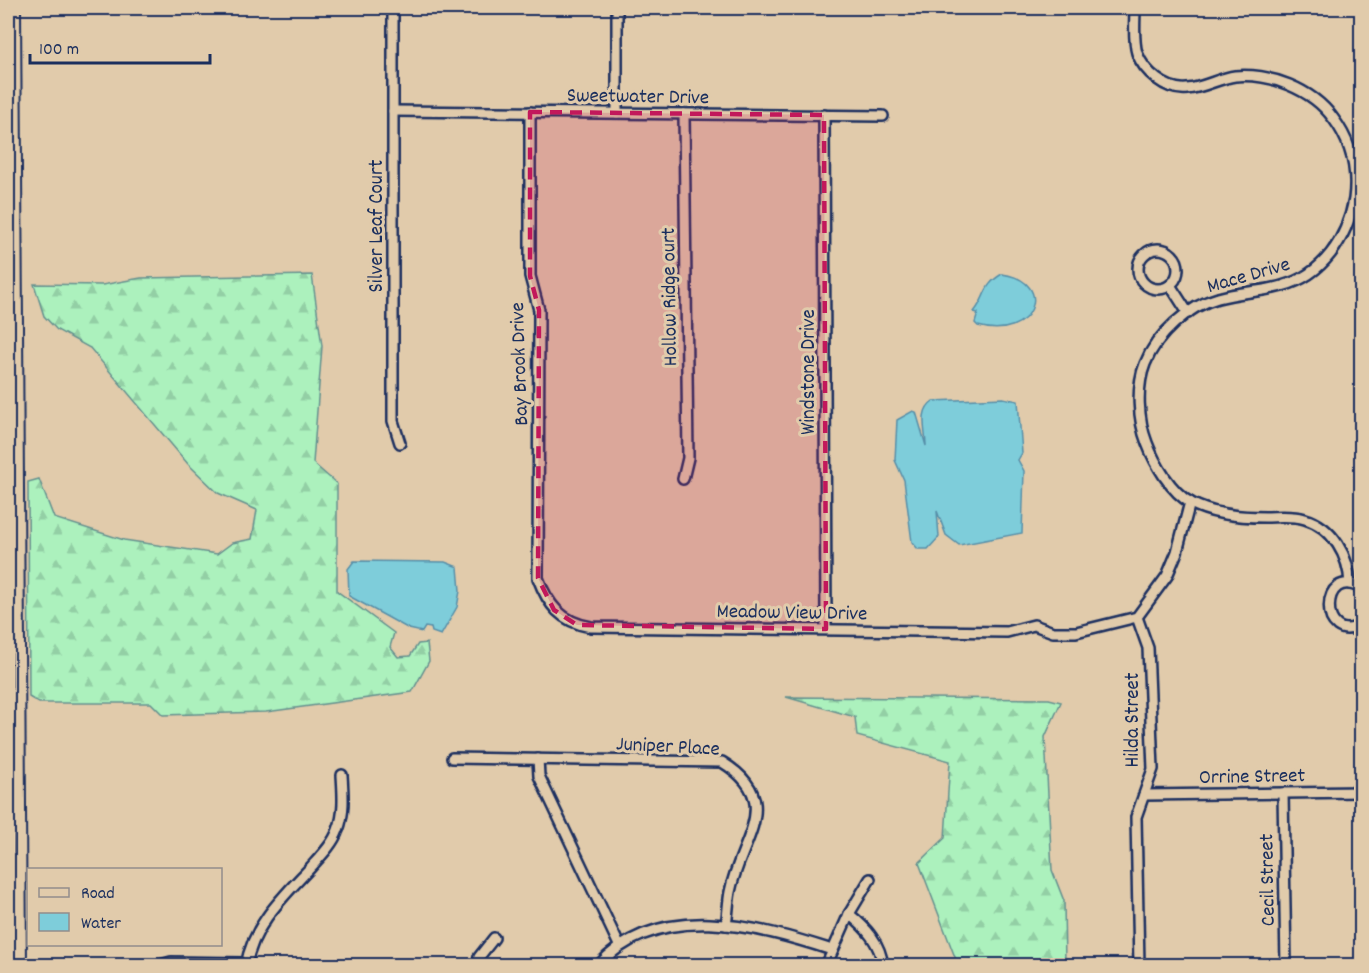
<svg xmlns="http://www.w3.org/2000/svg" width="1369" height="973" viewBox="0 0 1369 973" font-family="Dekko,sans-serif">
<style>
.forest{fill:url(#forest-firs);stroke:#64908e;stroke-width:1.5}
.water{fill:#7ecdda;stroke:#568ea8;stroke-width:1.5}
.lines{fill:none;stroke-linecap:round;stroke-linejoin:round}
.minor-casing{stroke:#1b2f5e;stroke-width:14}
.tertiary-casing{stroke:#1b2f5e;stroke-width:16}
.minor{stroke:#e1cbab;stroke-width:9}
.tertiary{stroke:#e1cbab;stroke-width:12}
.marked{fill:#c2185b;fill-opacity:0.2;stroke:#c2185b;stroke-width:4.5;stroke-dasharray:12 8;stroke-linejoin:round}
.labels{text-anchor:middle;stroke-width:6;stroke-linejoin:round;paint-order:stroke}
.street-label{font-size:21px;fill:#1b2f5e;stroke:#e1cbab}
</style>
<defs>
<pattern id="forest-firs" width="22" height="20" patternUnits="userSpaceOnUse" patternTransform="scale(1.5)"><rect width="22" height="20" fill="#acf1bd"/><path d="M5 1l3.5 6h-7zM16 11l3.5 6h-7z" fill="#93cfa5"/></pattern>
</defs>
<rect width="100%" height="100%" fill="#e1cbab"/>
<filter id="ink" filterUnits="userSpaceOnUse"><feTurbulence type="fractalNoise" baseFrequency=".0167" numOctaves="2"/><feDisplacementMap in="SourceGraphic" scale="12" xChannelSelector="R" yChannelSelector="G"/><feConvolveMatrix kernelMatrix="1 2 1 2 8 2 1 2 1" color-interpolation-filters="sRGB"/></filter>
<g filter="url(#ink)">
<g class="forest">
<polygon points="312,275 322,346 313,463 337,484 337,591 394,633 390,647 398,657 410,656 418,644 427,643 429,661 412,692 266,712 163,715 151,703 39,703 29,697 28,482 39,479 54,518 124,540 217,554 232,543 252,539 257,510 218,493 188,464 90,348 57,330 44,316 34,284 102,285 141,278"/>
<polygon points="786,697 1049,699 1061,702 1045,737 1052,870 1064,901 1065,965 958,965 919,863 945,838 950,761 857,736 855,717"/>
</g>
<g class="water">
<path d="M1002,274C1058,282 1033,342 978,326L975,323L978,313L974,312C987,296 982,286 1002,274Z"/>
<path d="M1003,398L1018,401L1022,453L1018,460L1024,471L1022,533L959,545L946,535L937,511L939,537L928,549H918L912,542L904,480L895,460L897,420L913,411L916,412L926,446C926,431 918,411 933,401Z"/>
<polygon points="354,561 445,562 458,567 460,591 457,607 441,635 432,632 431,628 425,627 422,632 409,629 349,596 348,569"/>
</g>
<g class="lines">
<g class="minor-casing">
<g id="minor">
<polyline points="393,8 393,421 400,443"/>
<polyline points="617,8 617,113"/>
<path d="M1135,8C1135,21 1133,40 1137,53C1144,72 1166,91 1187,89C1203,88 1219,78 1235,76C1270,73 1312,89 1333,118C1351,142 1358,169 1354,199C1347,239 1323,275 1282,286C1261,292 1238,292 1218,298C1188,306 1156,335 1145,364C1136,387 1138,420 1147,443C1155,464 1171,492 1191,503C1213,515 1241,517 1265,517C1277,517 1292,515 1305,519C1333,527 1349,557 1350,584"/>
<polyline points="393,111 883,116"/>
<path d="M530,112V276L539,310L538,578C548,605 561,622 591,627L1007,632L1034,625L1053,632H1076L1137,617L1167,576L1177,552L1190,502"/>
<polyline points="824,115 826,629"/>
<circle cx="1158" cy="269" r="20"/>
<polyline points="1170,285 1188,313"/>
<polyline points="683,479 688,458 684,114"/>
<path d="M1362,589C1319,562 1318,650 1362,624"/>
<polyline points="1137,617 1148,648 1153,769 1136,817 1139,966"/>
<path d="M452,758L722,762C786,801 740,839 730,892C728,902 728,914 726,925"/>
<polyline points="538,759 539,776 619,945"/>
<polyline points="1283,793 1286,966"/>
<polyline points="1144,795 1362,792"/>
<polyline points="8,884 19,884"/>
<path d="M849,914C866,928 880,942 883,966"/>
<polyline points="157,966 171,962 246,963"/>
<path d="M246,966C253,924 284,896 311,867C321,856 333,844 338,830C345,813 343,792 342,775"/>
<polyline points="479,966 479,957 494,938"/>
<path d="M598,966C658,899 758,926 832,950"/>
<polyline points="826,966 849,914 870,879"/>
</g>
</g>
<g class="tertiary-casing">
<polyline id="tertiary" points="14,8 20,966"/>
</g>
<use href="#minor" class="minor"/>
<use href="#tertiary" class="tertiary"/>
</g>
</g>
<path class="marked" d="M530,112L824,115L826,629L577,625L554,610L538,578L539,310L530,276Z"/>
<g class="labels">
<g class="street-label">
<text transform="translate(638 95) rotate(1)" y="7">Sweetwater Drive</text>
<text transform="translate(375 226) rotate(-90)" y="7">Silver Leaf Court</text>
<text transform="translate(1248 274) rotate(-16)" y="7">Mace Drive</text>
<text transform="translate(668 297) rotate(-91)" y="7">Hollow Ridge ourt</text>
<text transform="translate(518 364) rotate(-92)" y="7">Bay Brook Drive</text>
<text transform="translate(807 372) rotate(-90)" y="7">Windstone Drive</text>
<text transform="translate(792 611) rotate(1)" y="7">Meadow View Drive</text>
<text transform="translate(1131 720) rotate(-90)" y="7">Hilda Street</text>
<text transform="translate(668 745) rotate(3)" y="7">Juniper Place</text>
<text transform="translate(1252 775) rotate(-1)" y="7">Orrine Street</text>
<text transform="translate(1266 880) rotate(-91)" y="7">Cecil Street</text>
</g>
</g>
<rect width="1369" height="973" fill="none" stroke="#e1cbab" stroke-width="30"/>
<rect x="15" y="15" width="1339" height="943" fill="none" stroke="#1b2f5e" stroke-width="2" filter="url(#ink)"/>
<rect x="27" y="868" width="195" height="78" fill="#e1cbab" stroke="#928d8c" stroke-width="1.5"/>
<rect x="39" y="888" width="30" height="9" fill="#e1cbab" stroke="#928d8c" stroke-width="1.5"/>
<text x="81" y="898" font-size="18" fill="#1b2f5e">Road</text>
<rect x="39" y="913" width="30" height="18" fill="#7ecdda" stroke="#928d8c" stroke-width="1.5"/>
<text x="81" y="928" font-size="18" fill="#1b2f5e">Water</text>
<path d="M30 54v9h180v-9" fill="none" stroke="#1b2f5e" stroke-width="3"/>
<text x="39" y="54" font-size="18" fill="#1b2f5e" stroke="#e1cbab" stroke-width="4.5" paint-order="stroke">100 m</text>
</svg>
